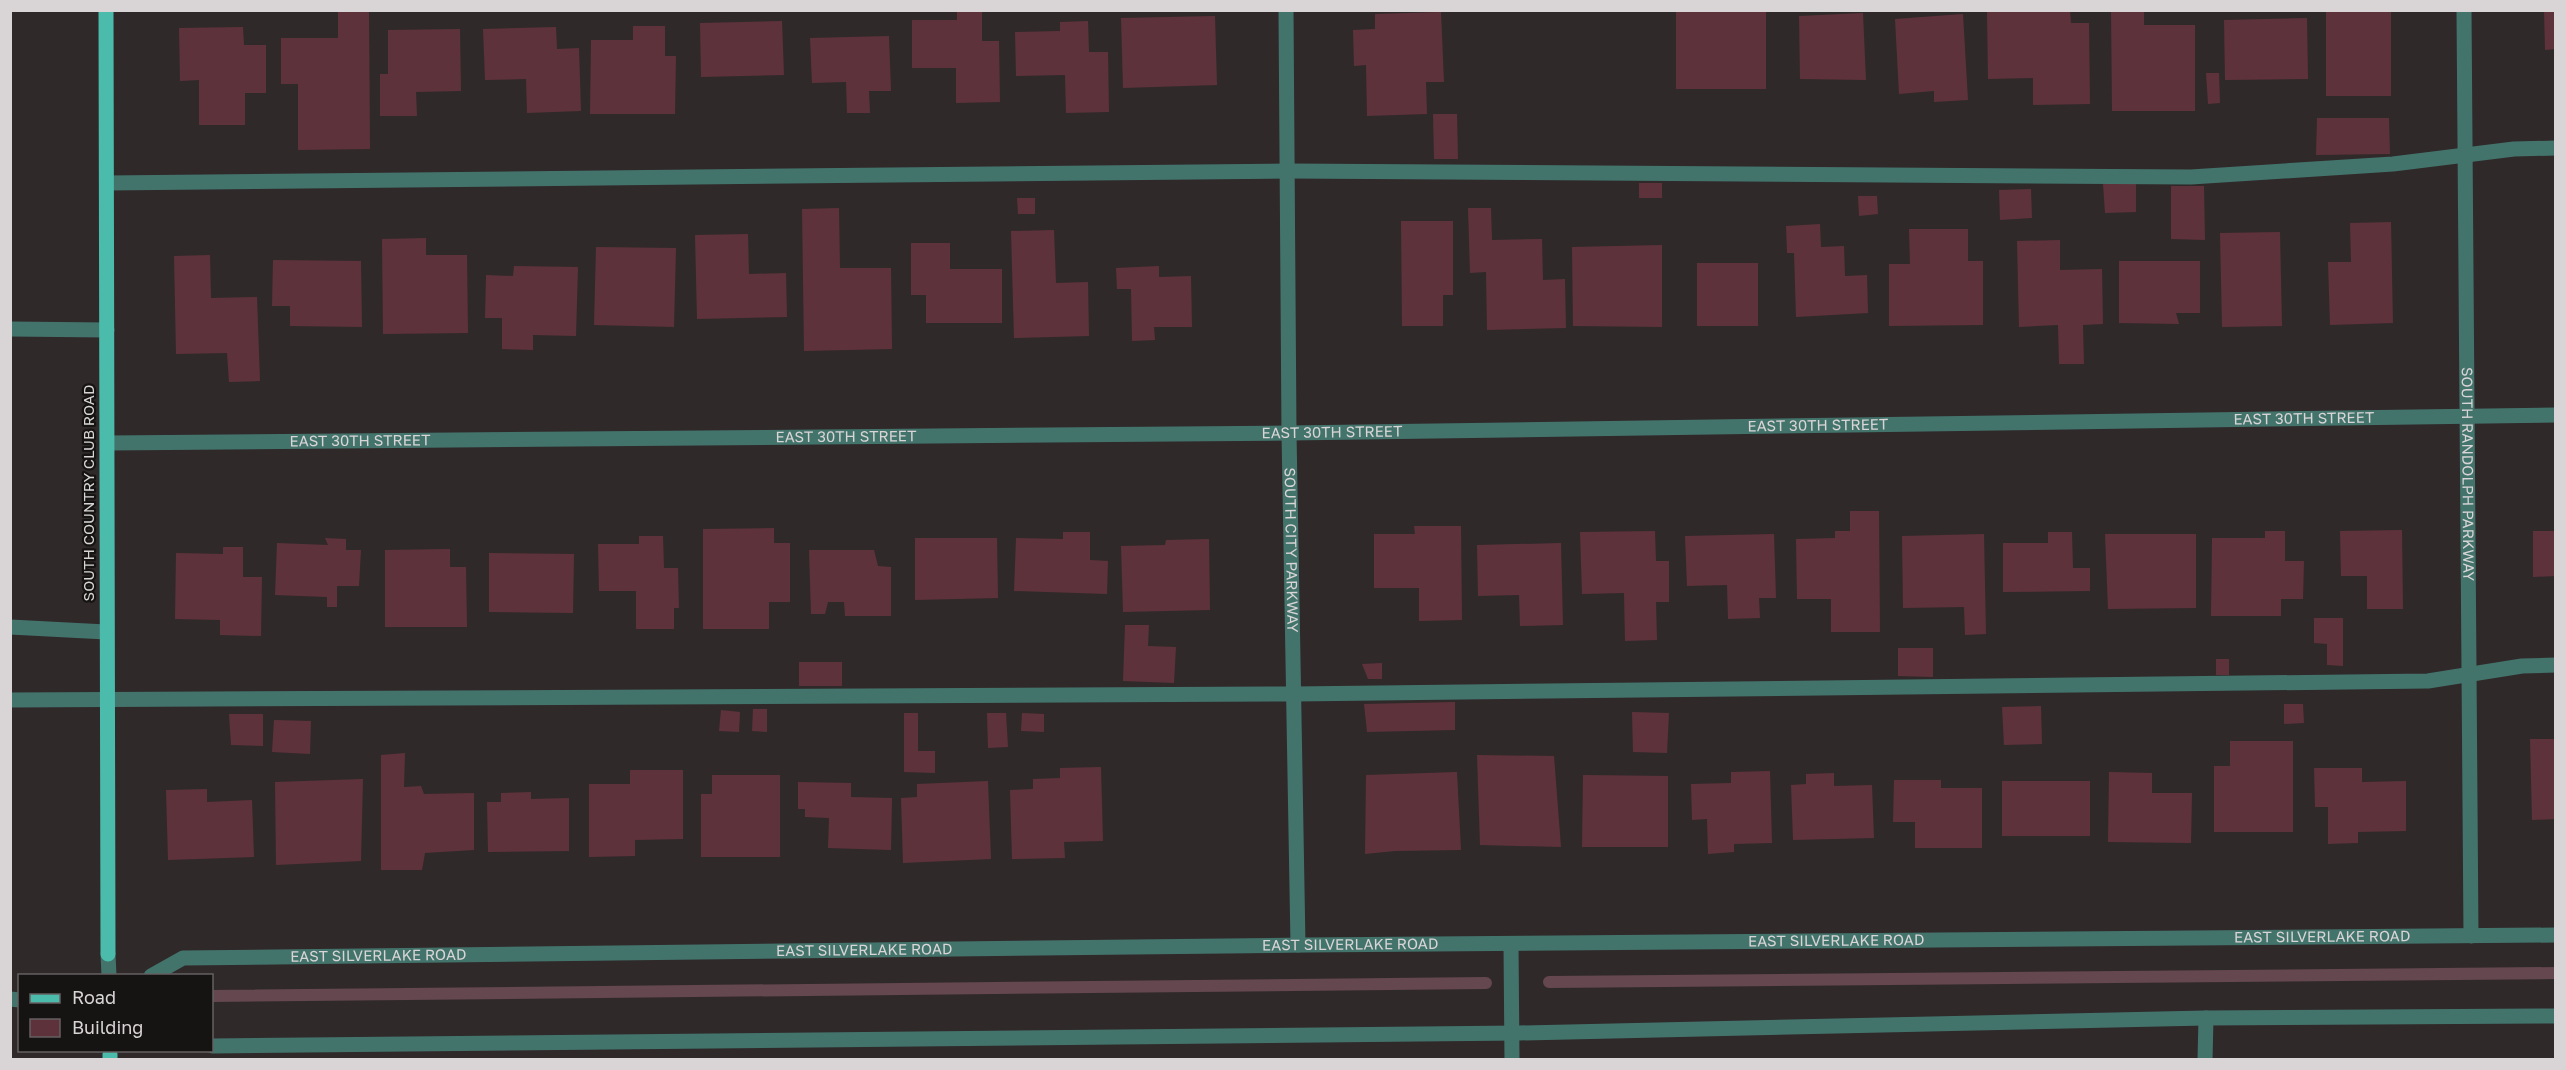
<svg xmlns="http://www.w3.org/2000/svg" width="2566" height="1070" viewBox="0 0 2566 1070" font-family="'Golos Text',sans-serif">
<style>
.lines{fill:none;stroke-linecap:round;stroke-linejoin:round}
.stream{stroke:#64474f;stroke-width:12}
.building{fill:#5e323b}
.minor{stroke:#43746c;stroke-width:15}
.major{stroke:#4bbcab;stroke-width:15}
.labels{text-anchor:middle;stroke-width:4.5;stroke-linejoin:round;paint-order:stroke}
.street-label{font-size:15px;fill:#d9d4d5;stroke:#161313}
</style>
<rect width="100%" height="100%" fill="#30292a"/>
<g class="lines">
<g class="stream">
<polyline points="1549,982 2556,973"/>
<polyline points="213,996 1486,983"/>
</g>
</g>
<g class="building">
<polygon points="338,10 369,10 370,149 298,150 298,84 281,84 281,38 338,38"/>
<polygon points="957,10 982,10 982,41 999,41 1000,102 956,103 956,68 912,68 912,20 957,20"/>
<rect x="1676" y="10" width="90" height="79"/>
<polygon points="2070,10 2071,23 2089,23 2090,104 2033,105 2033,78 1988,79 1987,12"/>
<polygon points="2111,10 2144,10 2144,25 2195,25 2195,111 2112,111"/>
<rect x="2326" y="10" width="65" height="86"/>
<polygon points="2544,10 2556,10 2556,49 2545,50"/>
<polygon points="1441,12 1444,82 1426,82 1427,114 1367,116 1366,65 1354,66 1353,30 1375,29 1375,14"/>
<polygon points="1863,13 1866,80 1800,79 1799,16"/>
<polygon points="1963,14 1968,100 1934,102 1934,91 1899,94 1895,19"/>
<polygon points="1215,16 1217,85 1123,88 1121,18"/>
<polygon points="2307,18 2308,79 2225,80 2224,20"/>
<polygon points="782,21 784,75 701,77 700,23"/>
<polygon points="1088,21 1089,52 1108,52 1109,112 1066,113 1065,75 1016,76 1015,32 1060,31 1060,22"/>
<polygon points="633,26 665,26 665,56 676,56 675,114 590,114 591,40 633,40"/>
<polygon points="243,27 244,45 266,45 266,93 245,93 245,125 199,125 199,80 180,81 179,28"/>
<polygon points="556,27 557,49 579,48 581,111 527,113 526,79 485,80 483,29"/>
<polygon points="460,29 461,91 416,92 417,116 380,116 380,74 388,74 388,30"/>
<polygon points="889,36 891,91 869,91 870,113 847,113 846,82 812,83 810,38"/>
<polygon points="2206,73 2219,73 2220,103 2208,104"/>
<polygon points="1433,114 1457,114 1458,159 1434,159"/>
<polygon points="2317,118 2389,118 2390,154 2316,155"/>
<rect x="1639" y="183" width="23" height="15"/>
<polygon points="2103,184 2136,184 2136,212 2105,213"/>
<polygon points="2171,186 2204,186 2205,240 2171,239"/>
<polygon points="2031,189 2032,218 2000,220 1999,190"/>
<polygon points="1858,196 1877,196 1878,214 1859,216"/>
<polygon points="1017,198 1035,198 1035,214 1018,214"/>
<polygon points="839,208 840,268 891,268 892,349 804,351 802,209"/>
<polygon points="1468,208 1491,208 1492,240 1542,239 1543,280 1565,279 1566,328 1487,330 1486,272 1470,273"/>
<polygon points="1401,221 1453,221 1453,295 1443,295 1443,326 1402,326"/>
<polygon points="2391,222 2393,323 2330,325 2328,262 2351,262 2350,223"/>
<polygon points="1820,224 1821,247 1844,246 1845,276 1867,275 1868,313 1796,317 1794,253 1787,253 1786,226"/>
<polygon points="1909,229 1968,229 1968,261 1983,261 1983,325 1889,326 1889,264 1910,264"/>
<polygon points="1054,230 1056,283 1088,282 1089,336 1014,338 1011,231"/>
<polygon points="2280,232 2282,326 2222,327 2220,233"/>
<polygon points="748,234 749,274 786,273 787,317 697,319 695,235"/>
<polygon points="426,238 426,255 467,255 468,333 383,334 382,239"/>
<polygon points="2060,240 2060,270 2102,269 2103,324 2083,325 2084,364 2059,364 2058,325 2019,327 2017,241"/>
<polygon points="911,243 950,243 950,269 1002,269 1002,323 926,323 926,295 911,295"/>
<polygon points="1662,245 1662,327 1573,326 1572,247"/>
<polygon points="596,247 676,248 674,327 594,325"/>
<polygon points="210,255 211,298 257,297 260,381 229,382 227,353 176,354 174,256"/>
<polygon points="273,260 361,261 362,327 290,326 290,306 272,306"/>
<polygon points="2119,261 2200,261 2200,313 2176,313 2179,324 2119,323"/>
<rect x="1697" y="263" width="61" height="63"/>
<polygon points="514,266 578,267 576,336 533,335 533,350 502,349 502,318 485,318 486,275 513,276"/>
<polygon points="1159,266 1159,277 1191,276 1192,327 1154,327 1155,340 1132,341 1131,289 1117,289 1116,268"/>
<polygon points="1850,511 1879,511 1880,632 1831,632 1831,599 1797,599 1796,539 1835,538 1835,531 1850,531"/>
<polygon points="1414,526 1461,526 1462,620 1419,621 1419,588 1374,588 1374,534 1415,534"/>
<polygon points="774,528 774,543 790,543 790,602 769,602 769,629 703,629 703,529"/>
<polygon points="2402,530 2403,609 2367,609 2367,576 2341,576 2340,531"/>
<polygon points="1655,531 1656,561 1669,561 1669,602 1656,602 1657,640 1625,641 1624,593 1582,594 1580,532"/>
<polygon points="2265,531 2285,531 2285,561 2304,561 2303,599 2281,599 2281,616 2211,616 2212,538 2265,538"/>
<polygon points="2533,531 2556,531 2556,576 2533,577"/>
<polygon points="1063,532 1090,532 1090,560 1108,561 1107,594 1014,591 1016,538 1063,539"/>
<polygon points="2048,532 2072,532 2073,568 2090,568 2090,591 2003,592 2003,543 2048,543"/>
<polygon points="1774,534 1776,598 1759,598 1760,618 1728,619 1727,585 1687,586 1685,536"/>
<polygon points="1984,534 1986,634 1965,635 1964,607 1903,608 1902,536"/>
<polygon points="2105,534 2196,534 2196,608 2108,609"/>
<polygon points="639,536 663,536 664,568 678,568 679,608 674,608 674,629 636,629 636,591 599,591 598,544 639,544"/>
<polygon points="325,538 346,539 346,550 361,550 359,586 337,586 337,607 327,607 327,597 275,595 277,543 328,545"/>
<polygon points="915,538 997,538 998,598 915,600"/>
<polygon points="1209,539 1210,610 1123,612 1121,546 1165,545 1166,540"/>
<polygon points="1561,543 1563,625 1520,626 1519,595 1478,596 1477,545"/>
<polygon points="223,547 243,547 243,577 262,577 261,636 220,635 220,620 175,619 176,553 223,554"/>
<polygon points="450,549 450,567 466,567 467,627 385,627 385,550"/>
<polygon points="809,550 874,550 878,566 891,567 891,616 845,616 844,602 828,602 825,614 811,614"/>
<polygon points="489,553 574,554 573,613 489,612"/>
<polygon points="2314,618 2343,618 2343,666 2327,665 2327,644 2314,643"/>
<polygon points="1125,625 1149,625 1148,646 1176,647 1174,683 1123,681"/>
<polygon points="1898,648 1933,648 1933,677 1898,676"/>
<rect x="2216" y="659" width="13" height="16"/>
<rect x="799" y="662" width="43" height="24"/>
<polygon points="1382,663 1382,679 1368,679 1362,664"/>
<polygon points="1455,702 1455,730 1367,732 1364,704"/>
<polygon points="2284,704 2303,704 2304,723 2284,724"/>
<polygon points="2041,706 2042,744 2004,745 2002,707"/>
<polygon points="753,709 767,709 767,732 752,731"/>
<polygon points="721,710 740,712 739,732 719,731"/>
<polygon points="1632,712 1669,713 1667,753 1633,752"/>
<polygon points="904,713 918,713 918,751 935,751 935,773 904,772"/>
<polygon points="987,713 1006,713 1008,747 988,748"/>
<polygon points="1022,713 1044,714 1044,732 1021,731"/>
<polygon points="229,714 263,714 263,746 231,745"/>
<polygon points="274,720 311,721 310,754 272,752"/>
<polygon points="2530,739 2556,739 2556,819 2532,820"/>
<polygon points="2230,741 2293,741 2293,832 2214,832 2214,766 2230,766"/>
<polygon points="405,753 404,787 421,786 424,794 474,793 474,850 425,853 422,870 381,870 381,755"/>
<polygon points="1477,755 1554,756 1561,847 1480,845"/>
<polygon points="1101,767 1103,841 1064,842 1065,858 1012,859 1010,790 1033,789 1033,779 1060,778 1060,768"/>
<polygon points="2314,768 2362,768 2362,782 2406,781 2406,831 2358,832 2358,843 2328,844 2328,807 2315,807"/>
<polygon points="630,770 683,770 683,839 635,840 635,856 589,857 589,784 630,784"/>
<polygon points="1770,771 1772,843 1734,844 1734,852 1708,854 1707,819 1692,820 1691,784 1731,783 1731,772"/>
<polygon points="1457,772 1461,850 1395,851 1365,854 1366,775"/>
<polygon points="2109,772 2152,773 2152,793 2192,793 2191,843 2108,842"/>
<polygon points="1834,773 1834,786 1872,785 1874,838 1793,840 1791,785 1806,784 1806,774"/>
<polygon points="712,775 780,775 780,857 701,857 701,794 712,794"/>
<polygon points="1583,775 1668,776 1668,847 1582,847"/>
<polygon points="363,779 361,861 276,865 275,782"/>
<polygon points="1894,780 1941,780 1941,788 1982,788 1982,848 1915,848 1915,822 1893,822"/>
<polygon points="988,781 991,859 903,863 901,798 917,797 917,784"/>
<rect x="2002" y="781" width="88" height="55"/>
<polygon points="798,782 851,783 851,797 892,798 891,850 828,848 829,818 805,817 805,809 798,809"/>
<polygon points="207,789 207,802 252,800 254,857 168,860 166,790"/>
<polygon points="531,792 531,799 569,798 569,851 488,852 487,802 501,802 501,793"/>
</g>
<g class="lines">
<g class="minor">
<path id="s1" d="M1286,10L1289,433L1298,945"/>
<path id="s2" d="M2464,10L2471,936"/>
<polyline points="107,183 1288,171 2191,177 2393,164 2514,149 2556,148"/>
<polyline points="10,329 107,330"/>
<path id="s3" d="M108,443L1289,433L2556,415"/>
<polyline points="10,627 106,632"/>
<polyline points="10,700 1294,694 2428,681 2522,666 2556,665"/>
<polyline points="1511,944 1512,1060"/>
<polyline points="108,954 109,976"/>
<path id="s4" d="M151,976L183,958L1305,945L2556,935"/>
<polyline points="10,999 20,1000"/>
<polyline points="212,1046 1519,1033 2206,1018 2556,1016"/>
<polyline points="2205,1060 2206,1018"/>
</g>
<g class="major">
<polyline points="106,10 108,954"/>
<polyline points="110,1054 110,1060"/>
</g>
</g>
<g class="labels">
<g class="street-label">
<text dy="5" stroke="none"><textPath href="#s3" startOffset="2196">EAST 30TH STREET</textPath></text>
<text dy="5" stroke="none"><textPath href="#s3" startOffset="1710">EAST 30TH STREET</textPath></text>
<text dy="5" stroke="none"><textPath href="#s3" startOffset="1224">EAST 30TH STREET</textPath></text>
<text dy="5" stroke="none"><textPath href="#s3" startOffset="738">EAST 30TH STREET</textPath></text>
<text dy="5" stroke="none"><textPath href="#s3" startOffset="252">EAST 30TH STREET</textPath></text>
<text dy="5" stroke="none"><textPath href="#s2" startOffset="464">SOUTH RANDOLPH PARKWAY</textPath></text>
<text transform="translate(89 493) rotate(-90)" y="5">SOUTH COUNTRY CLUB ROAD</text>
<text dy="5" stroke="none"><textPath href="#s1" startOffset="540">SOUTH CITY PARKWAY</textPath></text>
<text dy="5" stroke="none"><textPath href="#s4" startOffset="2176">EAST SILVERLAKE ROAD</textPath></text>
<text dy="5" stroke="none"><textPath href="#s4" startOffset="1690">EAST SILVERLAKE ROAD</textPath></text>
<text dy="5" stroke="none"><textPath href="#s4" startOffset="1204">EAST SILVERLAKE ROAD</textPath></text>
<text dy="5" stroke="none"><textPath href="#s4" startOffset="718">EAST SILVERLAKE ROAD</textPath></text>
<text dy="5" stroke="none"><textPath href="#s4" startOffset="232">EAST SILVERLAKE ROAD</textPath></text>
</g>
</g>
<rect width="2566" height="1070" fill="none" stroke="#d9d4d5" stroke-width="24"/>
<rect x="18" y="974" width="195" height="78" fill="#161313" stroke="#646061" stroke-width="1.5"/>
<rect x="30" y="994" width="30" height="9" fill="#4bbcab" stroke="#646061" stroke-width="1.5"/>
<text x="72" y="1004" font-size="18" fill="#d9d4d5">Road</text>
<rect x="30" y="1019" width="30" height="18" fill="#5e323b" stroke="#646061" stroke-width="1.5"/>
<text x="72" y="1034" font-size="18" fill="#d9d4d5">Building</text>
</svg>
